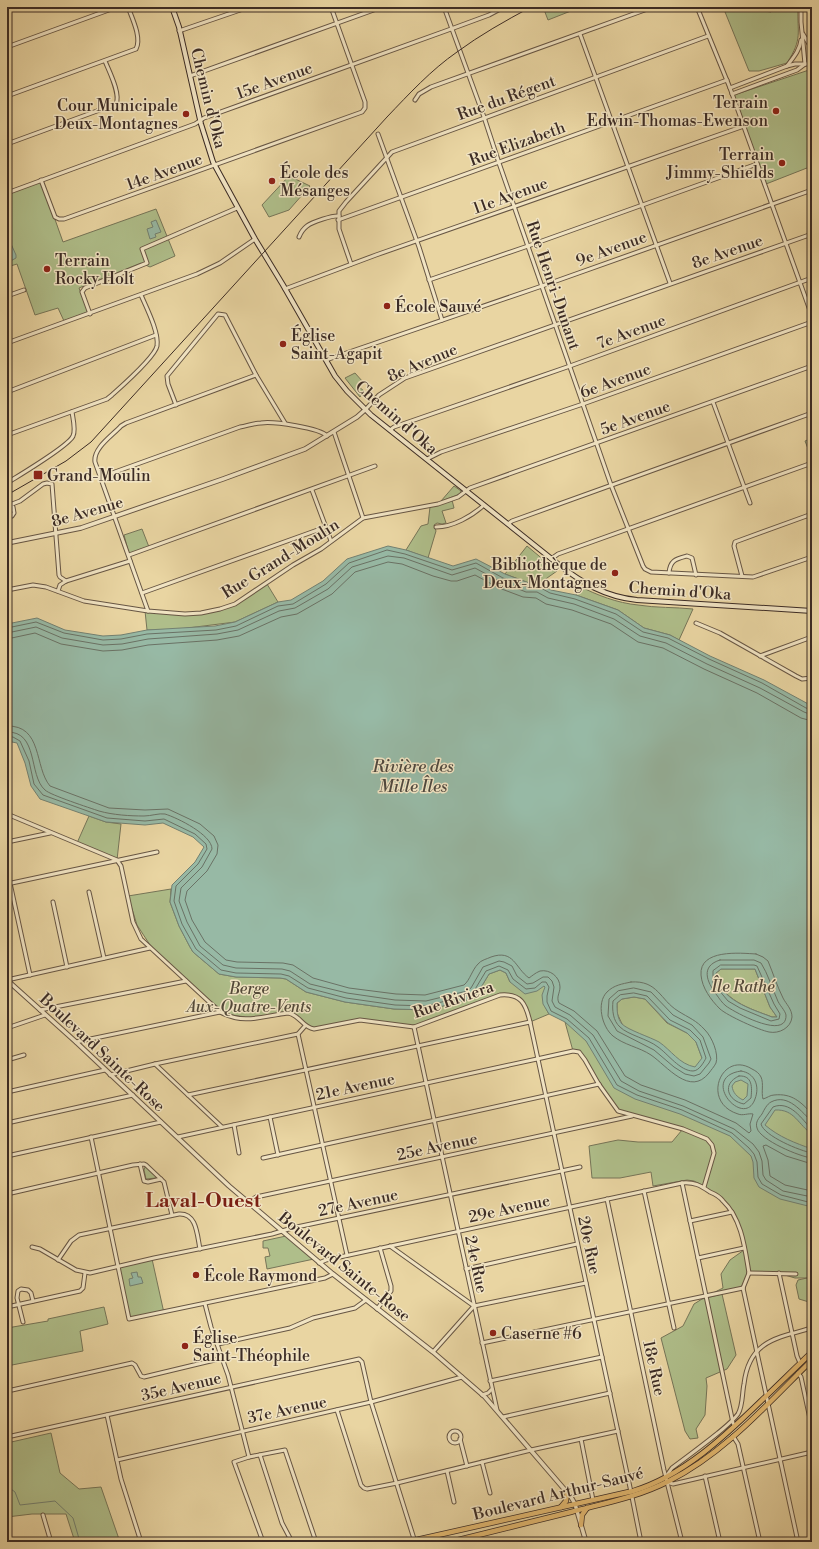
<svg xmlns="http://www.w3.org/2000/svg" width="819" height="1549" viewBox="0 0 819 1549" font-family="'Libre Bodoni',serif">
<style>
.green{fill:#afbe8a;stroke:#767558}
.water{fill:#97b9a5;stroke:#738172;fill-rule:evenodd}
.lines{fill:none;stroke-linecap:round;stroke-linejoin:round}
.shore{stroke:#6a7265;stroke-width:1}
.stream{stroke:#738172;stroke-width:1}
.minor-casing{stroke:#675644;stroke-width:5}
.tertiary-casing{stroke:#675644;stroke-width:5.5}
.secondary-casing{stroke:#3c2c25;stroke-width:6}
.primary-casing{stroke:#3c2c25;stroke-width:6}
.minor{stroke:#f1e4c3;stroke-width:3}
.tertiary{stroke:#f1e4c3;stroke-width:3.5}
.secondary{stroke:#f1e4c3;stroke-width:4}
.primary{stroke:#e4ba71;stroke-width:4.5}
.tram{stroke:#3c2c25;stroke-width:1}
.poi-dot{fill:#8f2418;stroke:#f1e4c3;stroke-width:1.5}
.labels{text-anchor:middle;stroke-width:3;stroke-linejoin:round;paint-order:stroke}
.street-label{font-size:16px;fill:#3c2c25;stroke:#f1e4c3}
.poi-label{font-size:16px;fill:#3c2c25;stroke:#f1e4c3;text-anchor:start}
.park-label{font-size:16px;font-style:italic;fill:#534939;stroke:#f1e4c3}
.water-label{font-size:17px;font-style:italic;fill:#4e483f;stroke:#f1e4c3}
.district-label{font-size:20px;font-weight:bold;fill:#7a1f14;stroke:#f1e4c3}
</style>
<rect width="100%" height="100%" fill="#e9d5a2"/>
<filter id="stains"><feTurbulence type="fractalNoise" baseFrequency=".005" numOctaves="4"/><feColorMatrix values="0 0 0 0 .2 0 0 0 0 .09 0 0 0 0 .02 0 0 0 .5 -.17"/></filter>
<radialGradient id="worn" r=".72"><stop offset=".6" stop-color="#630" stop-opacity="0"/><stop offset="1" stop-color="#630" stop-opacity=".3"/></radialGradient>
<g class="green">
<polygon points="543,7 581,7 548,20"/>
<path d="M723,7H735L771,12L773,7H798C797,34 803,38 787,63L759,71H749Z"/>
<polygon points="812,69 812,166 766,184 734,95"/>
<polygon points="289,176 310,186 289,210 269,217 262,205"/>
<polygon points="41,180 63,242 156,209 175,256 150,267 141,263 79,288 88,312 64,321 58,308 35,315 17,264 7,267 7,193"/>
<polygon points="355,373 363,382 359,387 364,391 360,397 345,378"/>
<polygon points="812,438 812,459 805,441"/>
<polygon points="454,486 461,491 460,494 441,501"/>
<polygon points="452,500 454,508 442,511 446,523 442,524 437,523 434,525 436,531 428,558 406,550 421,526 428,524 430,507"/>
<polygon points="142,529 149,547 129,554 124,535"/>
<polygon points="527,546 557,571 540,583 529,583 505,574"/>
<polygon points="267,584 278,602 235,622 172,630 147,630 145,611 185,614 201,613 235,604"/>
<path d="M579,586C597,595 617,603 638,605C656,608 675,607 693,609L679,640L670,635L644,628L618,610L576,595Z"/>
<polygon points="89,816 106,822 121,824 117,860 77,843"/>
<path d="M171,889L170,902L179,926L190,947L193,952L219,974L236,977L280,978L286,979L306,992L345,1002L394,1009L427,1010L471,999L477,994L489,974L500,970L506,973L510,982L544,985L546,987C541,998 543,1004 549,1014L530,1022C526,1006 523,999 507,994L413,1027L363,1021L314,1030L299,1017L288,1013L249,1018L231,1015L221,1009L186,981L152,948L137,925L128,896Z"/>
<path d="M721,969H755L770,1007L777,1017H772C751,1009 720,1000 716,973Z"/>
<polygon points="634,997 645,999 667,1023 687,1033 696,1042 702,1058 733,1073 789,1112 812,1115 812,1302 809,1302 799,1299 796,1285 798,1280 807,1278 795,1278 778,1273 749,1273 742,1287 707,1296 723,1288 721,1274 730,1260 744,1250 737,1220 723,1200 704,1186 694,1181 687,1180 653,1186 651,1172 620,1178 592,1178 589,1146 618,1140 638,1142 672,1142 682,1130 618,1111 579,1052 573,1051 565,1022 622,1024 617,1013 617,1003 622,999"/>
<polygon points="145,1167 148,1168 156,1176 156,1178 146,1179 144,1170"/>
<polygon points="286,1236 314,1259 267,1269 265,1257 270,1256 268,1248 263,1248 263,1241"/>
<polygon points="152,1259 164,1313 129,1319 118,1267"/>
<polygon points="722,1294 736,1355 727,1369 706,1378 707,1386 705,1415 696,1429 698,1438 690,1439 685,1431 661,1338 683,1326 694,1304 702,1299"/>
<polygon points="104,1307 108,1324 80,1331 83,1351 7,1366 7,1328 48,1321 48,1319"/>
<polygon points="51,1433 60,1473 79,1489 101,1487 120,1542 75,1542 66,1514 32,1514 7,1517 7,1443"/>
</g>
<g class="water">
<polygon points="156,220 161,232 155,234 156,237 150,239 147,229 153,227 151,222"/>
<polygon points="7,235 16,255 16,258 7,263"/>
<path d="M388,546L406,550L453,566L476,559L505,574L529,583H540L551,590L576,595L618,610L644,628L670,635L710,656L764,680L812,706V1134C798,1125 795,1109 775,1110L765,1125C779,1137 795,1143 812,1149V1207L780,1199L759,1187L754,1178L753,1162L751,1156L730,1136L680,1114L635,1099L614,1088L586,1041L565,1022L549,1014L543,1004L542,995L545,987L544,986L537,991L525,994L510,982L506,973L500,970L489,974L477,994L471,999L427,1010L394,1009L345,1002L306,992L286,979L280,978L236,977L219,974L193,952L190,947L179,926L170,902L172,885L195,862L204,847L193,837L163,823L145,825L106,822L40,799L31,786L25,763L17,743L7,741V624L37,618L65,630L103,636L121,635L147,630L215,626L235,622L278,602L291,600L323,581L347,559ZM721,969H755L770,1007L777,1017H772C751,1009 719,1000 716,973ZM634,997L645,999L668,1023L687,1033L696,1042L702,1058L695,1067C679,1064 671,1050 659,1042C650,1037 628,1030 622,1024C617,1018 617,1010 617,1003L622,999ZM741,1080L748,1084L747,1096L743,1100C737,1097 733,1093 732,1086L735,1082Z"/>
<polygon points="137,1272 138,1277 141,1277 143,1283 130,1286 129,1279 133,1278 131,1273"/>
</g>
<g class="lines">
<g class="shore">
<polyline points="7,628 36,622 64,633 103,640 121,639 147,634 216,630 236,626 278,606 293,604 326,584 349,563 387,550 405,554 452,570 476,563 503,578 527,587 539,587 550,593 575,599 616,614 643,632 668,638 709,659 762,683 806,708 812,710"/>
<polyline points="7,633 36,627 62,638 103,645 122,644 148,639 217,634 238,630 279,611 295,608 328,589 352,567 388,556 404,558 452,575 475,568 501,582 526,592 537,592 548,598 574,604 614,619 640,636 666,643 707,664 760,688 804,712 812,715"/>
<polyline points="7,639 35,633 61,644 103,651 122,650 148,645 217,640 239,636 281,617 297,614 332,594 355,572 388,562 402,564 433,576 451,581 457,581 475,575 499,588 523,597 536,598 546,604 572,610 611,624 638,642 663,648 704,669 757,693 801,718 812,721"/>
<path d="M7,726C43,725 34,767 50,786L109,808L145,810L168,809L200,824L214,836L218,845L217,854L207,871L187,891L185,900L192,920L205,942L226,960L237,962L283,963L293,965L313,978L349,988L396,994L425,995L464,985C470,980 472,970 478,964C481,960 487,959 491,957C514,949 515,968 529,978C532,976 535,973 540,971C550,969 560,977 560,987C560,993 556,997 559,1003L574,1011L597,1031L625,1076L641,1085L685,1100L736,1123L749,1133L751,1131L750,1124L753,1114C748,1113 743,1116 738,1114C700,1102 722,1050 752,1069C756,1071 759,1073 761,1077C764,1084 761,1092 763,1099C767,1098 770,1095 774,1095C792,1093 801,1102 812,1114"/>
<path d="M7,732C39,731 28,775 45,790C50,795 90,808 99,811C113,815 130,816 144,816C151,816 159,813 165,814C178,818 212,835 212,849L202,867L181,888L179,901L187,922L200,946L223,965L236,968L282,969L290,971L310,984L347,993L395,1000L426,1001L467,991L471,988L483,967L499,961L504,962L512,966L517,976L527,984L533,983L543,977H548L552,981L554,987L552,1001L555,1007L570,1015L593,1035L621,1081L639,1091L683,1106L734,1129L753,1144L759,1152L762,1161L763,1175L766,1180L783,1191L812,1197"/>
<polyline points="7,737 13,737 20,741 29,761 34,784 43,795 107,818 145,821 164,819 195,834 206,844 207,849 198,864 176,886 174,901 182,924 196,949 221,970 236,973 281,974 289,976 308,988 346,998 395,1005 426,1006 469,995 474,991 486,971 499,966 508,970 513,979 526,989 535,988 542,982 546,982 549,987 547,996 547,1002 551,1011 567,1019 589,1038 617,1085 637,1095 682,1110 732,1133 749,1148 754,1154 757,1162 758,1177 762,1184 781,1195 812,1203"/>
<path d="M756,954L763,957L768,961C773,973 777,986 783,998C786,1004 792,1009 792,1017C791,1028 779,1034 769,1032C759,1030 728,1016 720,1009C711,1000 702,988 701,975C699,949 740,953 756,954Z"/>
<path d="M720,960H754L761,963C768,974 772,988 777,999C779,1005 785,1010 786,1015C787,1041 734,1012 726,1006C722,1003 719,998 716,994C707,982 700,966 720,960Z"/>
<polygon points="721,965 754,965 757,966 774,1004 780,1014 779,1019 771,1021 740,1008 728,1001 713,983 713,971"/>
<path d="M631,982C658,980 660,1000 678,1011C689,1018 696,1020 705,1030C712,1037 719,1054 716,1063C714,1067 711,1070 709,1073C690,1097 667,1066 651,1055C639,1047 624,1045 613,1036C602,1027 596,1003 607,992C614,985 622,984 631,982Z"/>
<polygon points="634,988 651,992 673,1015 692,1025 703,1037 711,1059 709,1063 700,1074 694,1076 685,1074 674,1067 654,1050 617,1031 608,1016 609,999 618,991"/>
<path d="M634,993L647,996L670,1020L690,1030L700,1040L706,1058C704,1062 699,1071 693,1071C680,1071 668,1054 658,1047C648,1039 628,1035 620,1027C613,1021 612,1010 613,1001L620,995Z"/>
<path d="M741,1071C755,1073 760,1086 755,1099C744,1130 698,1077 741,1071Z"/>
<path d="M739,1076C753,1075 752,1088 751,1098L744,1104C728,1101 721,1084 739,1076Z"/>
<path d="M812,1122C802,1112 788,1093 771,1102C767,1104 764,1110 762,1114C759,1118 755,1122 757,1128C760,1140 800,1157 812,1158"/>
<path d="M812,1130C802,1119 790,1100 773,1107L761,1124C764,1136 800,1151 812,1153"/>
<polyline points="812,1164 786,1156 766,1145 763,1146 768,1160 770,1176 785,1185 812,1191"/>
</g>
<polyline class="stream" points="7,1486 15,1492 20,1505 55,1501 73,1518 80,1542"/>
<g class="minor-casing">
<g id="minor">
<polyline points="444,7 484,117 499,163 611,485 643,566 645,569 651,572 753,577 812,557"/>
<polyline points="697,7 730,88 812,316"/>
<polyline points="801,7 801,22 805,64"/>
<polyline points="179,31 249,7"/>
<polyline points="580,34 670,283"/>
<polyline points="803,34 812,49"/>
<polyline points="7,47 117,7"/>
<path d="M787,66C793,58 800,50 801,40"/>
<polyline points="190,76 382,7"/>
<polyline points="730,88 787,66 795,64 812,64"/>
<polyline points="732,94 797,70 805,64"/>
<path d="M7,96L136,49C142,38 132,18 128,7"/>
<polyline points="415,100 419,94 431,87 653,7"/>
<polyline points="378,134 419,247 442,320"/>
<path d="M7,144L116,104C121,94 109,71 105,61"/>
<polyline points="41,180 55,217 59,219 64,219 362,112 365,108 365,102 331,7"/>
<polyline points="7,193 195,124 204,118 451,29 489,15 504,7"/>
<polyline points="338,220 727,80"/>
<path d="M299,237C301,232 303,229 307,226C312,222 333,215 339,216"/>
<polyline points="351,264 339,229 339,211 346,202 392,152 708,36"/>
<polyline points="429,280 528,246 757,164"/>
<polyline points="285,289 376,255 744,126"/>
<polyline points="7,296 24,290"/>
<polyline points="90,314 82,292 85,288 147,263 142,249 237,208"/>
<polyline points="7,343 197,274 220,263 255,239"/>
<polyline points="326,360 542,286 812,190"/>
<polyline points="7,392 156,335"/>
<polyline points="713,402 750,503"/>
<polyline points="176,405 168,384 167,376 218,314 225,315 256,375 285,423"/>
<polyline points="366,409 379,395 405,378 812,234"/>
<polyline points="390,430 394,427 570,366 812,278"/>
<polyline points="334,432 363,518"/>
<path d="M7,435L107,399L112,395C122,386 155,357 157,346C159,332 147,309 141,295"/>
<polyline points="427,459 441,452 583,404 812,322"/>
<path d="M101,477L240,427C247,426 254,423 261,423C273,421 320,428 327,436"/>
<path d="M7,483C18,476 69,446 73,436C76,430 73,419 72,412"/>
<polyline points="312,490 331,541"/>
<polyline points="7,506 20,501 43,484 47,483 52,484 59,575 60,577 66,581"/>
<polyline points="7,517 12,516 14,513 13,507 9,506"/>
<polyline points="508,524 512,521 812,413"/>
<path d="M436,527C453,527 472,516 484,505"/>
<polyline points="129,555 375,466"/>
<polyline points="551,559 558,554 812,463"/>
<path d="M669,573C670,560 676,559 687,556L692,558L696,575"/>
<polyline points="742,576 734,546 735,542 812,514"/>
<polyline points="7,590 33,585 46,587 84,601 148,611 185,614 201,613 220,609 235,604 293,565 321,549 363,518 438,504 458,497 470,488 812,366"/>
<polyline points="58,591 60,585 66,581 130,561"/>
<polyline points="142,593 326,527"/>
<path d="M148,611L95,462C93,448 112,436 121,426L126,423L256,375"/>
<polyline points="696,623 720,633 796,676 802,679 812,678"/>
<polyline points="760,656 809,638"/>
<path d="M7,814L117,860L121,866L133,922L141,939L220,1012C245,1025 262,1016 288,1013C300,1015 302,1027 314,1029L360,1020L414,1027L500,995C521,993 526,1004 530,1022L631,1492"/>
<polyline points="7,842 50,833"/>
<polyline points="10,883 30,975"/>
<polyline points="7,884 157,852"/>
<polyline points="89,892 104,958"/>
<polyline points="53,902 67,967"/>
<polyline points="7,980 150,948"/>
<polyline points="40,1010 186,981"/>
<polyline points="414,1027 497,1410"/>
<polyline points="7,1028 45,1015"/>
<polyline points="298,1034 347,1255"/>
<polyline points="76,1042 220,1012"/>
<polyline points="7,1060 24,1055"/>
<polyline points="155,1064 222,1127"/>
<polyline points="110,1075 155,1064 298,1034 305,1026"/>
<polyline points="7,1092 105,1070"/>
<polyline points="188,1095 530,1022"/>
<polyline points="270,1117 278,1155"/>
<polyline points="7,1123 133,1095"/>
<polyline points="234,1125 239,1153"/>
<polyline points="91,1137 129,1319 325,1278 333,1274"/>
<polyline points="178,1137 537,1059 573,1051 579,1052 585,1060 598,1083 618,1111 683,1129 707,1139 712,1145 714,1153 704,1187"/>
<polyline points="7,1156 161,1122"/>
<polyline points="263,1158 599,1084"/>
<polyline points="140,1164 144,1181 148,1182 161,1179"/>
<polyline points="682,1183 733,1423 735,1426"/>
<polyline points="644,1191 674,1328"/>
<polyline points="7,1194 133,1165 144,1164 146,1165 164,1182 172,1215"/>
<polyline points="607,1199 664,1470 682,1542"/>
<polyline points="248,1202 256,1197 632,1116"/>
<polyline points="690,1221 732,1212"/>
<polyline points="390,1246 474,1306"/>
<polyline points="32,1247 40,1249 76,1270 90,1273 154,1258 272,1234 292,1228 580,1167"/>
<polyline points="698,1258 744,1248"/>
<path d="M58,1260L71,1241L79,1235L179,1214C197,1213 197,1235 200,1249"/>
<path d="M319,1263L326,1260L682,1183C694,1182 700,1185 710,1192C715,1194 720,1197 723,1201C742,1219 745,1249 749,1273"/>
<polyline points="466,1269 577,1244"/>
<polyline points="749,1273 796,1274"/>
<polyline points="779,1273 797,1356 800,1363"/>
<polyline points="743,1288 798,1542"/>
<polyline points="743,1288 749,1273"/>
<polyline points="205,1304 211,1327 228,1375 249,1457"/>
<polyline points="7,1307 80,1291 83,1288 85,1273"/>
<polyline points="377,1309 391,1291 391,1286 380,1248"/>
<polyline points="23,1322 17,1298 18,1291 21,1289 28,1290 31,1293 33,1301"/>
<polyline points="482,1343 743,1288"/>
<polyline points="218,1344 290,1328 313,1318 355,1308 366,1300"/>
<polyline points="433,1352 474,1306 586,1283"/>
<polyline points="798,1373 801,1377 812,1428"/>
<polyline points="490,1381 602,1357"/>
<polyline points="12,1390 132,1363 135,1365 141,1376 144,1377 223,1358"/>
<polyline points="482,1395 488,1393 492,1389"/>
<polyline points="337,1410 361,1485 364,1488 367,1489 397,1483 531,1450 618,1431"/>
<polyline points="107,1415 121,1479 141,1542"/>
<polyline points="503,1417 610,1393"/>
<circle cx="455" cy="1437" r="6"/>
<polyline points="733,1436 738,1444 760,1542"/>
<polyline points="7,1437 359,1359 362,1362 371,1402 415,1542"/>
<polyline points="460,1439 467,1466"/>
<polyline points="581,1439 593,1500"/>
<polyline points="260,1455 282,1523 292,1542"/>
<polyline points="117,1460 371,1402 462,1377"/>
<polyline points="482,1462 490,1493"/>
<polyline points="447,1471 454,1502"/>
<path d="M667,1475L672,1468C687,1457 703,1445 718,1433C725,1427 733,1421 738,1414C743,1406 742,1393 744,1384C749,1341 776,1338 812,1328"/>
<polyline points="705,1476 720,1542"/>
<polyline points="667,1482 673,1484 812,1452"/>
<polyline points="632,1497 641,1542"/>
<polyline points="43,1515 51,1542"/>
<polyline points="7,1533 9,1542"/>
<polyline points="263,1542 234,1462 249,1457 285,1450 316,1542"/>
</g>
</g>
<g class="tertiary-casing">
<g id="tertiary">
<polyline points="7,543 81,528 223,479 305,449 357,417 366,409"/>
<polyline points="7,980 76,1042 229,1186 333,1274 433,1352 485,1397 571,1497 575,1504 586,1542"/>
</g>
</g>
<g class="secondary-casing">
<path id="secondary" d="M172,7L179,27L201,124L213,162L255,239L283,285L335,376L347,391L371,415L558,564C582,583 606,597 637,600L812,611"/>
</g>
<g class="primary-casing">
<g id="primary">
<polyline points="561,1507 566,1501 567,1492"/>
<polyline points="581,1525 582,1515 587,1508"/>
<path d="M407,1542L633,1491C683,1476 725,1436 761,1401C778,1385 795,1368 812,1352"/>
<path d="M450,1542C490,1532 531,1522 571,1512C605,1503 638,1497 669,1481C725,1453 768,1403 812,1360"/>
</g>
</g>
<use href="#minor" class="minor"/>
<use href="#tertiary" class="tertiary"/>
<use href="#secondary" class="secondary"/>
<use href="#primary" class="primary"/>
<path class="tram" d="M7,495L66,461L91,442L387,117C409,94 431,70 457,52C480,35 505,21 531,7"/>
</g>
<g class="poi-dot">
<circle cx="776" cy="111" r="4"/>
<circle cx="186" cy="114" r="4"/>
<circle cx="782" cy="163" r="4"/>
<circle cx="272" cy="181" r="4"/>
<circle cx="47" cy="269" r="4"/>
<circle cx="387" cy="306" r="4"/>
<circle cx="283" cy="344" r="4"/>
<rect x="33" y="470" width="10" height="10" rx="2"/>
<circle cx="615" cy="573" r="4"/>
<circle cx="196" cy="1275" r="4"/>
<circle cx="493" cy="1333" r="4"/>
<circle cx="185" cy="1346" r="4"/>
</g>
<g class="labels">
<g class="street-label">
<text transform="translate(274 80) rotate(-20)" y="6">15e Avenue</text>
<text transform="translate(506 97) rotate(-20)" y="6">Rue du Régent</text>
<text transform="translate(209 98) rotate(76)" y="6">Chemin d'Oka</text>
<text transform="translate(517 143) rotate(-20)" y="6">Rue Elizabeth</text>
<text transform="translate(164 171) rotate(-20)" y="6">14e Avenue</text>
<text transform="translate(510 195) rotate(-20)" y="6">11e Avenue</text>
<text transform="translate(611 248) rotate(-20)" y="6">9e Avenue</text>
<text transform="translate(727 251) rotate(-19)" y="6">8e Avenue</text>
<text transform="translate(554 285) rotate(71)" y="6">Rue Henri-Dunant</text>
<text transform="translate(631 331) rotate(-20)" y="6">7e Avenue</text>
<text transform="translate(422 362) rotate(-23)" y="6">8e Avenue</text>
<text transform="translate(615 380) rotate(-20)" y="6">6e Avenue</text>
<text transform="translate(397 417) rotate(41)" y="6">Chemin d'Oka</text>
<text transform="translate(635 417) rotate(-20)" y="6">5e Avenue</text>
<text transform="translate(87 511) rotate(-16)" y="6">8e Avenue</text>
<text transform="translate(280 558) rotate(-32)" y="6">Rue Grand-Moulin</text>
<text transform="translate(680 590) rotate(4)" y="6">Chemin d'Oka</text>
<text transform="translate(453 999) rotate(-19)" y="6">Rue Riviera</text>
<text transform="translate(103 1052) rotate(43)" y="6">Boulevard Sainte-Rose</text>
<text transform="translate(355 1086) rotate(-12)" y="6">21e Avenue</text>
<text transform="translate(437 1146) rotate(-12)" y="6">25e Avenue</text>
<text transform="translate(358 1202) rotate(-12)" y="6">27e Avenue</text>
<text transform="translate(509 1208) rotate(-12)" y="6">29e Avenue</text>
<text transform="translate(590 1245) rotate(78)" y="6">20e Rue</text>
<text transform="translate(477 1264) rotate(78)" y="6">24e Rue</text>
<text transform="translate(345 1266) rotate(39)" y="6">Boulevard Sainte-Rose</text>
<text transform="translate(655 1368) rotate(78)" y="6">18e Rue</text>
<text transform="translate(181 1386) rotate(-13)" y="6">35e Avenue</text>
<text transform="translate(287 1409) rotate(-12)" y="6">37e Avenue</text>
<text transform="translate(558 1493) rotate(-14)" y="6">Boulevard Arthur-Sauvé</text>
</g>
<g class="poi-label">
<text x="768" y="108" text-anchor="end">Terrain<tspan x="768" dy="18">Edwin-Thomas-Ewenson</tspan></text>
<text x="178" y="111" text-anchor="end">Cour Municipale<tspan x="178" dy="18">Deux-Montagnes</tspan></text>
<text x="774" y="160" text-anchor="end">Terrain<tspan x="774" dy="18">Jimmy-Shields</tspan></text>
<text x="280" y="178">École des<tspan x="280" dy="18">Mésanges</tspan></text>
<text x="55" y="266">Terrain<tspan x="55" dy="18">Rocky Holt</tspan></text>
<text x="395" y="312">École Sauvé</text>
<text x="291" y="341">Église<tspan x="291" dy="18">Saint-Agapit</tspan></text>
<text x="47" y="481">Grand-Moulin</text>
<text x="607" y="570" text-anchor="end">Bibliothèque de<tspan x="607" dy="18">Deux-Montagnes</tspan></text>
<text x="204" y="1281">École Raymond</text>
<text x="501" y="1339">Caserne #6</text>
<text x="193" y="1343">Église<tspan x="193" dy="18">Saint-Théophile</tspan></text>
</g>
<g class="park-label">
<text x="743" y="992">Île Rathé</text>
<text x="249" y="994">Berge<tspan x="249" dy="18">Aux-Quatre-Vents</tspan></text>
</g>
<g class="water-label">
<text x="413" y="772">Rivière des<tspan x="413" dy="20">Mille Îles</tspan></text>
</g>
<g class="district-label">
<text x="203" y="1207">Laval-Ouest</text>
</g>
</g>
<rect width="819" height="1549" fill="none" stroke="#e9d5a2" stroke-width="24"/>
<rect x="8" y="8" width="803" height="1533" fill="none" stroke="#3c2c25" stroke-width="2"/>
<rect x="12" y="12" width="795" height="1525" fill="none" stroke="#3c2c25"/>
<rect width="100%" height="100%" filter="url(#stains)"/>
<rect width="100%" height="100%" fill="url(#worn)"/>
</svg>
